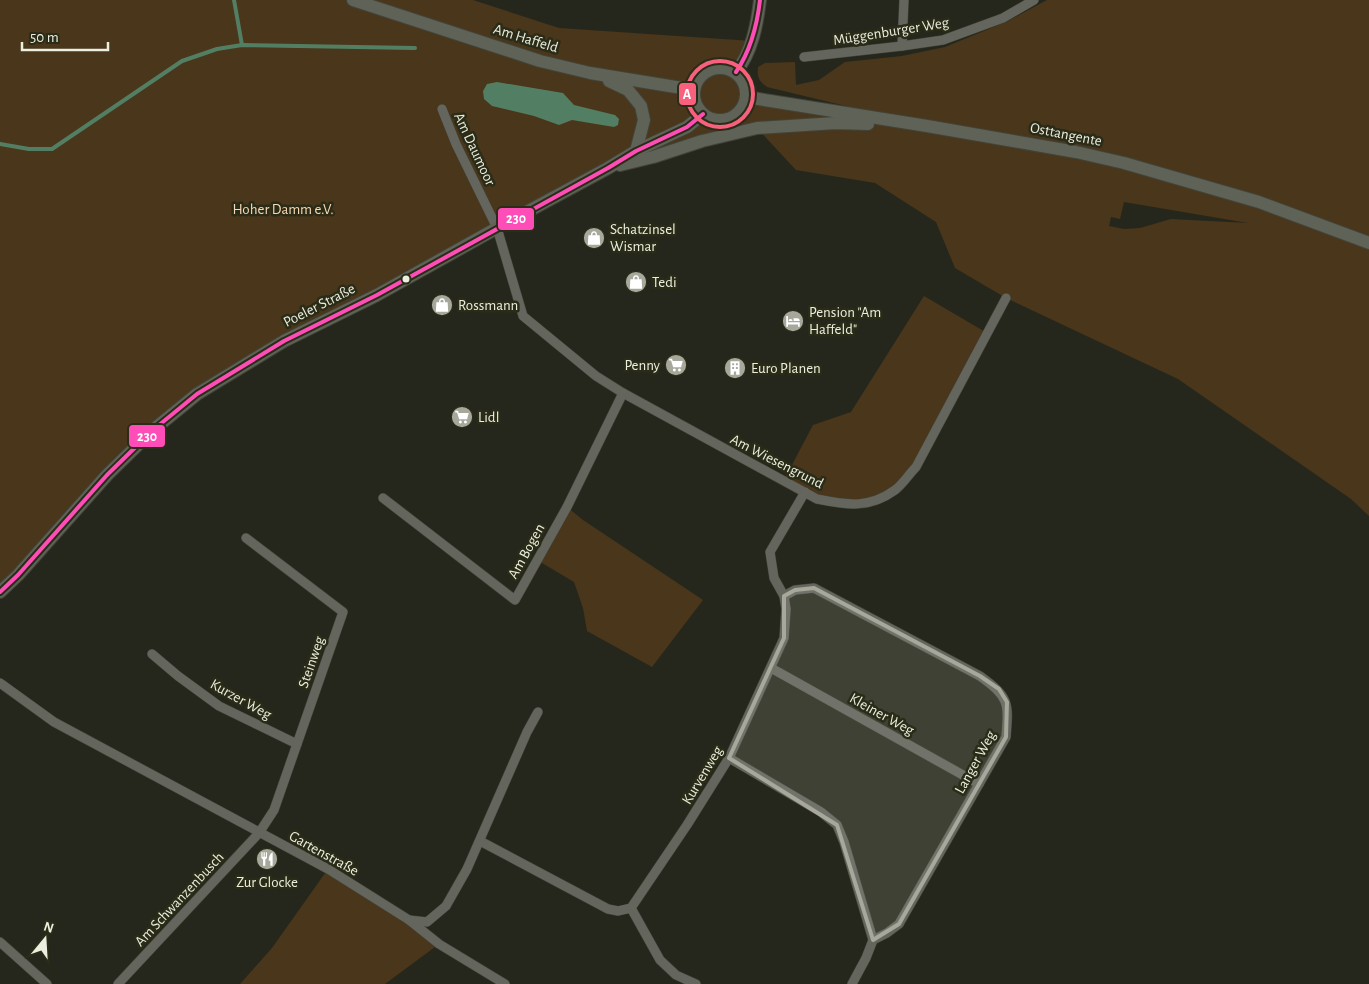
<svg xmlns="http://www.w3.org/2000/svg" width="1369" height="984" viewBox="0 0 1369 984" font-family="'Alegreya Sans',sans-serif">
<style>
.green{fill:#4a361a;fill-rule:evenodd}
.water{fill:#527f64}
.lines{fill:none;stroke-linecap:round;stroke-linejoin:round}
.stream{stroke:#527f64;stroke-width:4}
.street-casing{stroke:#42443a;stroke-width:10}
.secondary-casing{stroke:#42443a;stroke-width:14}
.street{stroke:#64655d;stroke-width:9}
.secondary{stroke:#5f6257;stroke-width:12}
.bus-1-casing{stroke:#2a2c17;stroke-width:8}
.bus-2-casing{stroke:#2a2c17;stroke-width:8}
.bus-1{stroke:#ff4db8;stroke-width:4}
.bus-2{stroke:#f8607d;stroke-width:4}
.marked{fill:#a7a89b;fill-opacity:0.2;stroke:#a7a89b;stroke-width:4;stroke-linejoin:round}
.bus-dot{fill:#eceee0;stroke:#2a2c17;stroke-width:2}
.labels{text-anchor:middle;stroke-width:5;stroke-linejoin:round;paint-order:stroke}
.street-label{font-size:15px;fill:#eceee0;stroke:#2a2c17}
.park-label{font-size:15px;fill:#f9d8b4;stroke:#2a2c17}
.poi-label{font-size:15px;fill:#eceee0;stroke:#2a2c17;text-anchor:start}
.line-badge{stroke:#2a2c17;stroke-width:2}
.badge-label{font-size:14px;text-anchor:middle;font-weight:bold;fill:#fff}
</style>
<rect width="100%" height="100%" fill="#26271c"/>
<g class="green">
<path d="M0,0H473L559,28L752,41L742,72L748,81L749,97L844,113L850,107L767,87C759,81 757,78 758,67L765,63L795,62L796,85L819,80L845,62L902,56L945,47L1006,22L1047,0H1369V516L1351,499L1178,379L1006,298L955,268L936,222L875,183L796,170L757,128L608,168L284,341L153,430L0,592ZM1124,202L1248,223L1171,219L1140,228L1124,229L1109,226L1111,217L1120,219Z"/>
<polygon points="924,296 987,333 916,467 895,490 872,503 817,499 784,480 813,425 851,412"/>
<polygon points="567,507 583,520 703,600 652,667 587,631 583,608 574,582 537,560"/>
<polygon points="328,869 439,944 385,984 240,984 272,948"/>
</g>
<polygon class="water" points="497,82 563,93 574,105 615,115 619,119 618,125 614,127 572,120 559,125 534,116 492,106 484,99 483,91 487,84"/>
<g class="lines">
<g class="stream">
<polyline points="234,0 242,45"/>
<polyline points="0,144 29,149 52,149 182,61 217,49 242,45 415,48"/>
</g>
<g class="street-casing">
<g id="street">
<polyline points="902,46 904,0"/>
<polyline points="804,57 902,46 943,40 1003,18 1034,0"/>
<path d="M442,109L456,144L497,228L523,316L596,376L623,393L817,499C847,505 869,509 895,490C903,484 909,474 916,467L1006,298"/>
<polyline points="383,498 515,600 567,507 623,393"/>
<path d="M784,596L795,590L814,588L980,676C1009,697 1009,702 1006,737L899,924L887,933L873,940L866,958L852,984"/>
<polyline points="152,654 178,676 219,706 297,744"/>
<polyline points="771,668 979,784"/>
<polyline points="0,683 54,722 328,869 409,920 439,944 505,984"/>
<polyline points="729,758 821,812 837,825 844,842 873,940"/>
<polyline points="480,841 608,909 618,911 631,908 687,825 729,758 784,638 786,609 784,596 774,578 770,552 805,492"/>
<polyline points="631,908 660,960 676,975 696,984"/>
<polyline points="409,920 427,922 446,906 467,869 527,732 538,712"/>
<polyline points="0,942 47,984"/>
<polyline points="118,984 259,833 274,810 343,612 246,538"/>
</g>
</g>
<g class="secondary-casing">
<g id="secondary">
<polyline points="353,0 540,61 590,73 694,90"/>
<circle cx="720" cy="94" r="26"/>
<path d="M736,72C752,52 757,25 760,0"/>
<polyline points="609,81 628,90 641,106 644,120 636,151"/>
<polyline points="746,97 927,126 1076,152 1124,163 1259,202 1369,243"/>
<polyline points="620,165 653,157 702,141 757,128 836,123 868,124"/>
<polyline points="0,592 18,575 107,475 153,430 197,394 284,341 377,295 497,228 608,168 636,151 687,127 703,114"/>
</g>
</g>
<use href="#street" class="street"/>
<use href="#secondary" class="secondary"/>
<g class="bus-1-casing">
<g id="bus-1">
<path d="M736,72C751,50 757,26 760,0"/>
<polyline points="0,592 18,575 107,475 153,430 197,394 284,341 377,295 608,168 636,151 687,127 703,114"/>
</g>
</g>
<g class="bus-2-casing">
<circle id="bus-2" cx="720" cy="94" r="33"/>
</g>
<use href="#bus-1" class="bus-1"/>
<use href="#bus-2" class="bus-2"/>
</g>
<path class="marked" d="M814,588L980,676L999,689L1007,702L1006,737L899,924L873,940L837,825L729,758L784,638V596L795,590Z"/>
<defs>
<g id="shop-disc" transform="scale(1.125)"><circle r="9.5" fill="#a7a89b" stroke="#2a2c17"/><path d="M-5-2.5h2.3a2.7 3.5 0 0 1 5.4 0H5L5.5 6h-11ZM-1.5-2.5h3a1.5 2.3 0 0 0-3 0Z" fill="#fff"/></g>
<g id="hotel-disc" transform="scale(1.125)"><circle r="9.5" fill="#a7a89b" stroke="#2a2c17"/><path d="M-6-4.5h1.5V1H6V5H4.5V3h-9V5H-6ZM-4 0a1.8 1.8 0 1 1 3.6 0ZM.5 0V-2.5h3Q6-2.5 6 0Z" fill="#fff"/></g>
<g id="supermarket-disc" transform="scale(1.125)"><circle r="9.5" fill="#a7a89b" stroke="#2a2c17"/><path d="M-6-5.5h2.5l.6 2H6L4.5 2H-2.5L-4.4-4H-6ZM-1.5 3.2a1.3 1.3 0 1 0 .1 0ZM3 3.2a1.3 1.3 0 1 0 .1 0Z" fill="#fff"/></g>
<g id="building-disc" transform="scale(1.125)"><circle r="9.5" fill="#a7a89b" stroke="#2a2c17"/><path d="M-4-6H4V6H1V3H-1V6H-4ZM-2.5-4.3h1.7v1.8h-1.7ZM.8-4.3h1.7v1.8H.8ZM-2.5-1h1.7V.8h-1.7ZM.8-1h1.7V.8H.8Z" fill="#fff"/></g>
<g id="restaurant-disc" transform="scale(1.125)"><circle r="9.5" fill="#a7a89b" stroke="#2a2c17"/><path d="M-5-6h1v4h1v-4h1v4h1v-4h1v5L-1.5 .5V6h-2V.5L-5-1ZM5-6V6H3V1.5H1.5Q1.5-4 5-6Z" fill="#fff"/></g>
</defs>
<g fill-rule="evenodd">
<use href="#shop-disc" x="594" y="238"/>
<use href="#shop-disc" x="636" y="282"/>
<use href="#shop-disc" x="442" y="305"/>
<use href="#hotel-disc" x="793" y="321"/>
<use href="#supermarket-disc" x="676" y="365"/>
<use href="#building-disc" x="735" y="368"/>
<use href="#supermarket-disc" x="462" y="417"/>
<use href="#restaurant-disc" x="267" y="859"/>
</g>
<circle class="bus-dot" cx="406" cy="279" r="4.5"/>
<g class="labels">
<g class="street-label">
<text transform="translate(891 31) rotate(-9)" y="5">Müggenburger Weg</text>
<text transform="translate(526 38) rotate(17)" y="5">Am Haffeld</text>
<text transform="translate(1066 134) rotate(11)" y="5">Osttangente</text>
<text transform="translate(475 149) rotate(65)" y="5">Am Daumoor</text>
<text transform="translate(319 305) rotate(-27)" y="5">Poeler Straße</text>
<text transform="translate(777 461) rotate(27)" y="5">Am Wiesengrund</text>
<text transform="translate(526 551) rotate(-61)" y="5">Am Bogen</text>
<text transform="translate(311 662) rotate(-71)" y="5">Steinweg</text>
<text transform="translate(241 699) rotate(29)" y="5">Kurzer Weg</text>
<text transform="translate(882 714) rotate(29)" y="5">Kleiner Weg</text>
<text transform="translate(975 762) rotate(-61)" y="5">Langer Weg</text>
<text transform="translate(702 775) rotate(-59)" y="5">Kurvenweg</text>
<text transform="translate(324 853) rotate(29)" y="5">Gartenstraße</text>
<text transform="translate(179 899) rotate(-47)" y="5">Am Schwanzenbusch</text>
</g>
<g class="park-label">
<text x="283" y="214">Hoher Damm e.V.</text>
</g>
<g class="poi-label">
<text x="610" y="234">Schatzinsel<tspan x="610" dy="17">Wismar</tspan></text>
<text x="652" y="287">Tedi</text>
<text x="458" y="310">Rossmann</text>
<text x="809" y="317">Pension "Am<tspan x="809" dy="17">Haffeld"</tspan></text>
<text x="660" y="370" text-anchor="end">Penny</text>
<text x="751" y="373">Euro Planen</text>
<text x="478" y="422">Lidl</text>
<text x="267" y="887" text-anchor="middle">Zur Glocke</text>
</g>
</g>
<g class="line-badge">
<rect x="678" y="82" width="19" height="24" rx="5" fill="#f8607d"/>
<rect x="497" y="207" width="38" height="24" rx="5" fill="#ff4db8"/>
<rect x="128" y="424" width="38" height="24" rx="5" fill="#ff4db8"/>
</g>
<g class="badge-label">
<text x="687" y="99">A</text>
<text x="516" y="223">230</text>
<text x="147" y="441">230</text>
</g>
<g transform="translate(45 939) rotate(18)" stroke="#2a2c17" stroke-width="4" paint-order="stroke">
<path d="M0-4L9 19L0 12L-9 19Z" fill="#eceee0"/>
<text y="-8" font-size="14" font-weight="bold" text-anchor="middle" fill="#eceee0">N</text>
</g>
<path d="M22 42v8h86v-8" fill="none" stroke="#eceee0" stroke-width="2.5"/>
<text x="30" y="42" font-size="15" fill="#eceee0" stroke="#2a2c17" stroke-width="4" paint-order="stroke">50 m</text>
</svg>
